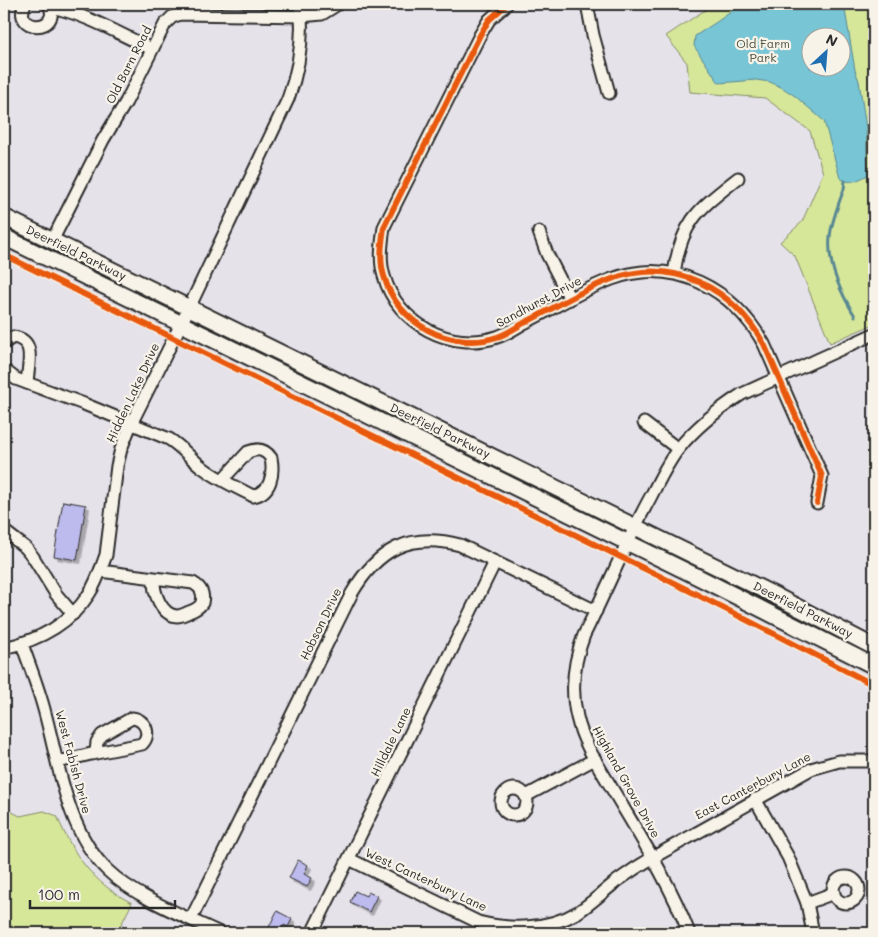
<svg xmlns="http://www.w3.org/2000/svg" width="878" height="937" viewBox="0 0 878 937" font-family="Mali,sans-serif">
<style>
.green{fill:#d6e79a;stroke:#808962;fill-rule:evenodd}
.water{fill:#78c5d6;stroke:#598792;fill-rule:evenodd}
.lines{fill:none;stroke-linecap:round;stroke-linejoin:round}
.stream{stroke:#598792;stroke-width:3}
.building{fill:#bdbbed;stroke:#2b2b2b;filter:url(#shadow)}
.minor-casing{stroke:#2b2b2b;stroke-width:15}
.major-casing{stroke:#2b2b2b;stroke-width:19}
.minor{stroke:#f7f3e8;stroke-width:11}
.major{stroke:#f7f3e8;stroke-width:15}
.cycleway-casing{stroke:#f7f3e8;stroke-width:9}
.cycleway{stroke:#e8590c;stroke-width:6}
.labels{text-anchor:middle;stroke-width:4.5;stroke-linejoin:round;paint-order:stroke}
.park-label{font-size:12px;fill:#4d5141;stroke:#f7f3e8}
.street-label{font-size:12px;fill:#2b2b2b;stroke:#f7f3e8}
</style>
<defs>
<filter id="shadow"><feDropShadow dx="3.5" dy="3.5" stdDeviation="0" flood-color="#0004"/></filter>
</defs>
<rect width="100%" height="100%" fill="#e6e2ea"/>
<filter id="ink" filterUnits="userSpaceOnUse"><feTurbulence type="fractalNoise" baseFrequency=".02" numOctaves="2"/><feDisplacementMap in="SourceGraphic" scale="10" xChannelSelector="R" yChannelSelector="G"/><feConvolveMatrix kernelMatrix="1 2 1 2 8 2 1 2 1" color-interpolation-filters="sRGB"/></filter>
<g filter="url(#ink)">
<g class="green">
<path d="M714,4H874V324L830,343L795,256L780,242L802,222L823,173L810,131L765,98L690,92L687,63L666,36ZM810,38H840V68H810Z"/>
<path d="M4,808L20,816L44,811L57,816C73,855 93,883 132,903L117,933H4Z"/>
</g>
<path class="water" d="M742,4H844L855,70L859,81L866,128L868,175C858,180 850,185 840,178L824,121L795,96L783,88L770,82L756,80L719,83L694,46L695,36L718,21ZM810,38H840V68H810Z"/>
<g class="lines">
<path class="stream" d="M845,181L844,189C839,202 834,216 831,230C825,259 840,292 855,316"/>
</g>
<g class="building">
<polygon points="63,501 86,505 77,560 54,556"/>
<polygon points="298,860 308,865 304,874 312,878 307,887 289,878"/>
<polygon points="355,891 366,896 368,892 377,896 369,912 350,902"/>
<polygon points="277,911 292,919 288,927 284,925 280,933 272,933 267,931"/>
</g>
<g class="lines">
<g class="minor-casing">
<g id="minor">
<path d="M25,4C11,33 63,33 49,4"/>
<path d="M507,4L489,20L480,35L384,227C382,242 379,260 384,276C397,324 451,352 497,337C507,334 515,328 524,323C553,309 581,290 612,279C674,256 733,289 764,344L822,476L817,503"/>
<polyline points="587,4 593,35 609,93"/>
<path d="M51,7C86,14 119,34 152,49"/>
<polyline points="539,232 547,254 570,299"/>
<polyline points="52,241 103,140 126,102 165,24 172,17 180,14 301,16 322,14 338,4"/>
<path d="M674,273C682,220 698,210 738,178"/>
<path d="M4,343L13,337C37,340 28,365 27,383"/>
<path d="M4,370L16,379L84,404L169,439C182,447 190,458 202,467C217,479 236,487 253,496C271,493 274,474 271,458C265,449 258,448 248,452L223,479"/>
<polyline points="644,423 678,449"/>
<polyline points="4,531 26,548 33,557 56,594 73,614"/>
<path d="M100,571L193,583C202,588 204,594 202,603C199,608 195,610 189,612C185,614 181,616 177,616C161,615 153,592 154,578"/>
<path d="M22,644C30,667 39,689 45,713C59,765 67,831 107,870C135,897 184,916 220,933"/>
<path d="M4,648C39,640 69,625 89,594C97,582 101,568 106,555L117,466L121,449L131,424L189,308L288,99C299,69 304,36 300,4"/>
<path d="M58,762L91,754L142,744C152,734 145,719 132,718L102,735L97,742L96,753"/>
<circle cx="514" cy="802" r="13"/>
<polyline points="526,796 595,759"/>
<polyline points="755,799 788,857 807,903 813,933"/>
<path d="M349,859L478,922C510,930 548,930 578,912C592,903 604,891 617,881C628,873 640,865 652,858L811,769L839,761H874"/>
<circle cx="846" cy="890" r="13"/>
<polyline points="807,903 834,893"/>
<path d="M191,919L352,593C378,549 409,532 460,545L596,611"/>
<polyline points="312,933 495,562"/>
<path d="M689,933C670,883 641,838 614,792C600,768 583,744 577,717C570,688 574,661 584,635C607,589 626,542 650,498C659,481 667,463 679,448C696,427 719,409 742,394L874,334"/>
</g>
</g>
<g class="major-casing">
<g id="major">
<polyline points="4,217 772,594 874,647"/>
<polyline points="4,237 698,577 874,666"/>
</g>
</g>
<use href="#minor" class="minor"/>
<use href="#major" class="major"/>
<g class="cycleway-casing">
<g id="cycleway">
<path d="M507,4L489,20L480,35L384,227C382,242 379,260 384,276C397,324 451,352 497,337C507,334 515,328 524,323C553,309 581,290 612,279C674,256 733,289 764,344L822,476L817,503"/>
<polyline points="4,255 688,590 874,685"/>
</g>
</g>
<use href="#cycleway" class="cycleway"/>
</g>
</g>
<g class="labels">
<g class="park-label">
<text x="763" y="48">Old Farm<tspan x="763" dy="14">Park</tspan></text>
</g>
<g class="street-label">
<text transform="translate(129 65) rotate(-63)" y="4">Old Barn Road</text>
<text transform="translate(76 253) rotate(26)" y="4">Deerfield Parkway</text>
<text transform="translate(539 302) rotate(-28)" y="4">Sandhurst Drive</text>
<text transform="translate(133 393) rotate(-65)" y="4">Hidden Lake Drive</text>
<text transform="translate(440 431) rotate(26)" y="4">Deerfield Parkway</text>
<text transform="translate(803 610) rotate(27)" y="4">Deerfield Parkway</text>
<text transform="translate(321 624) rotate(-64)" y="4">Hobson Drive</text>
<text transform="translate(391 742) rotate(-64)" y="4">Hilldale Lane</text>
<text transform="translate(73 762) rotate(75)" y="4">West Fabish Drive</text>
<text transform="translate(626 782) rotate(61)" y="4">Highland Grove Drive</text>
<text transform="translate(753 786) rotate(-28)" y="4">East Canterbury Lane</text>
<text transform="translate(426 880) rotate(25)" y="4">West Canterbury Lane</text>
</g>
</g>
<rect width="878" height="937" fill="none" stroke="#f7f3e8" stroke-width="20"/>
<rect x="10" y="10" width="858" height="917" fill="none" stroke="#2b2b2b" stroke-width="2" filter="url(#ink)"/>
<g transform="translate(826 52) rotate(26)"><circle r="24" fill="#f7f3e8" stroke="#a5a39c"/>
<path d="M0-4L9 19L0 12L-9 19Z" fill="#1f6fb2"/>
<text y="-8" font-size="14" font-weight="bold" text-anchor="middle" fill="#2b2b2b">N</text>
</g>
<path d="M30 900v8h145v-8" fill="none" stroke="#2b2b2b" stroke-width="2.5"/>
<text x="38" y="900" font-size="15" fill="#2b2b2b" stroke="#f7f3e8" stroke-width="4" paint-order="stroke">100 m</text>
</svg>
